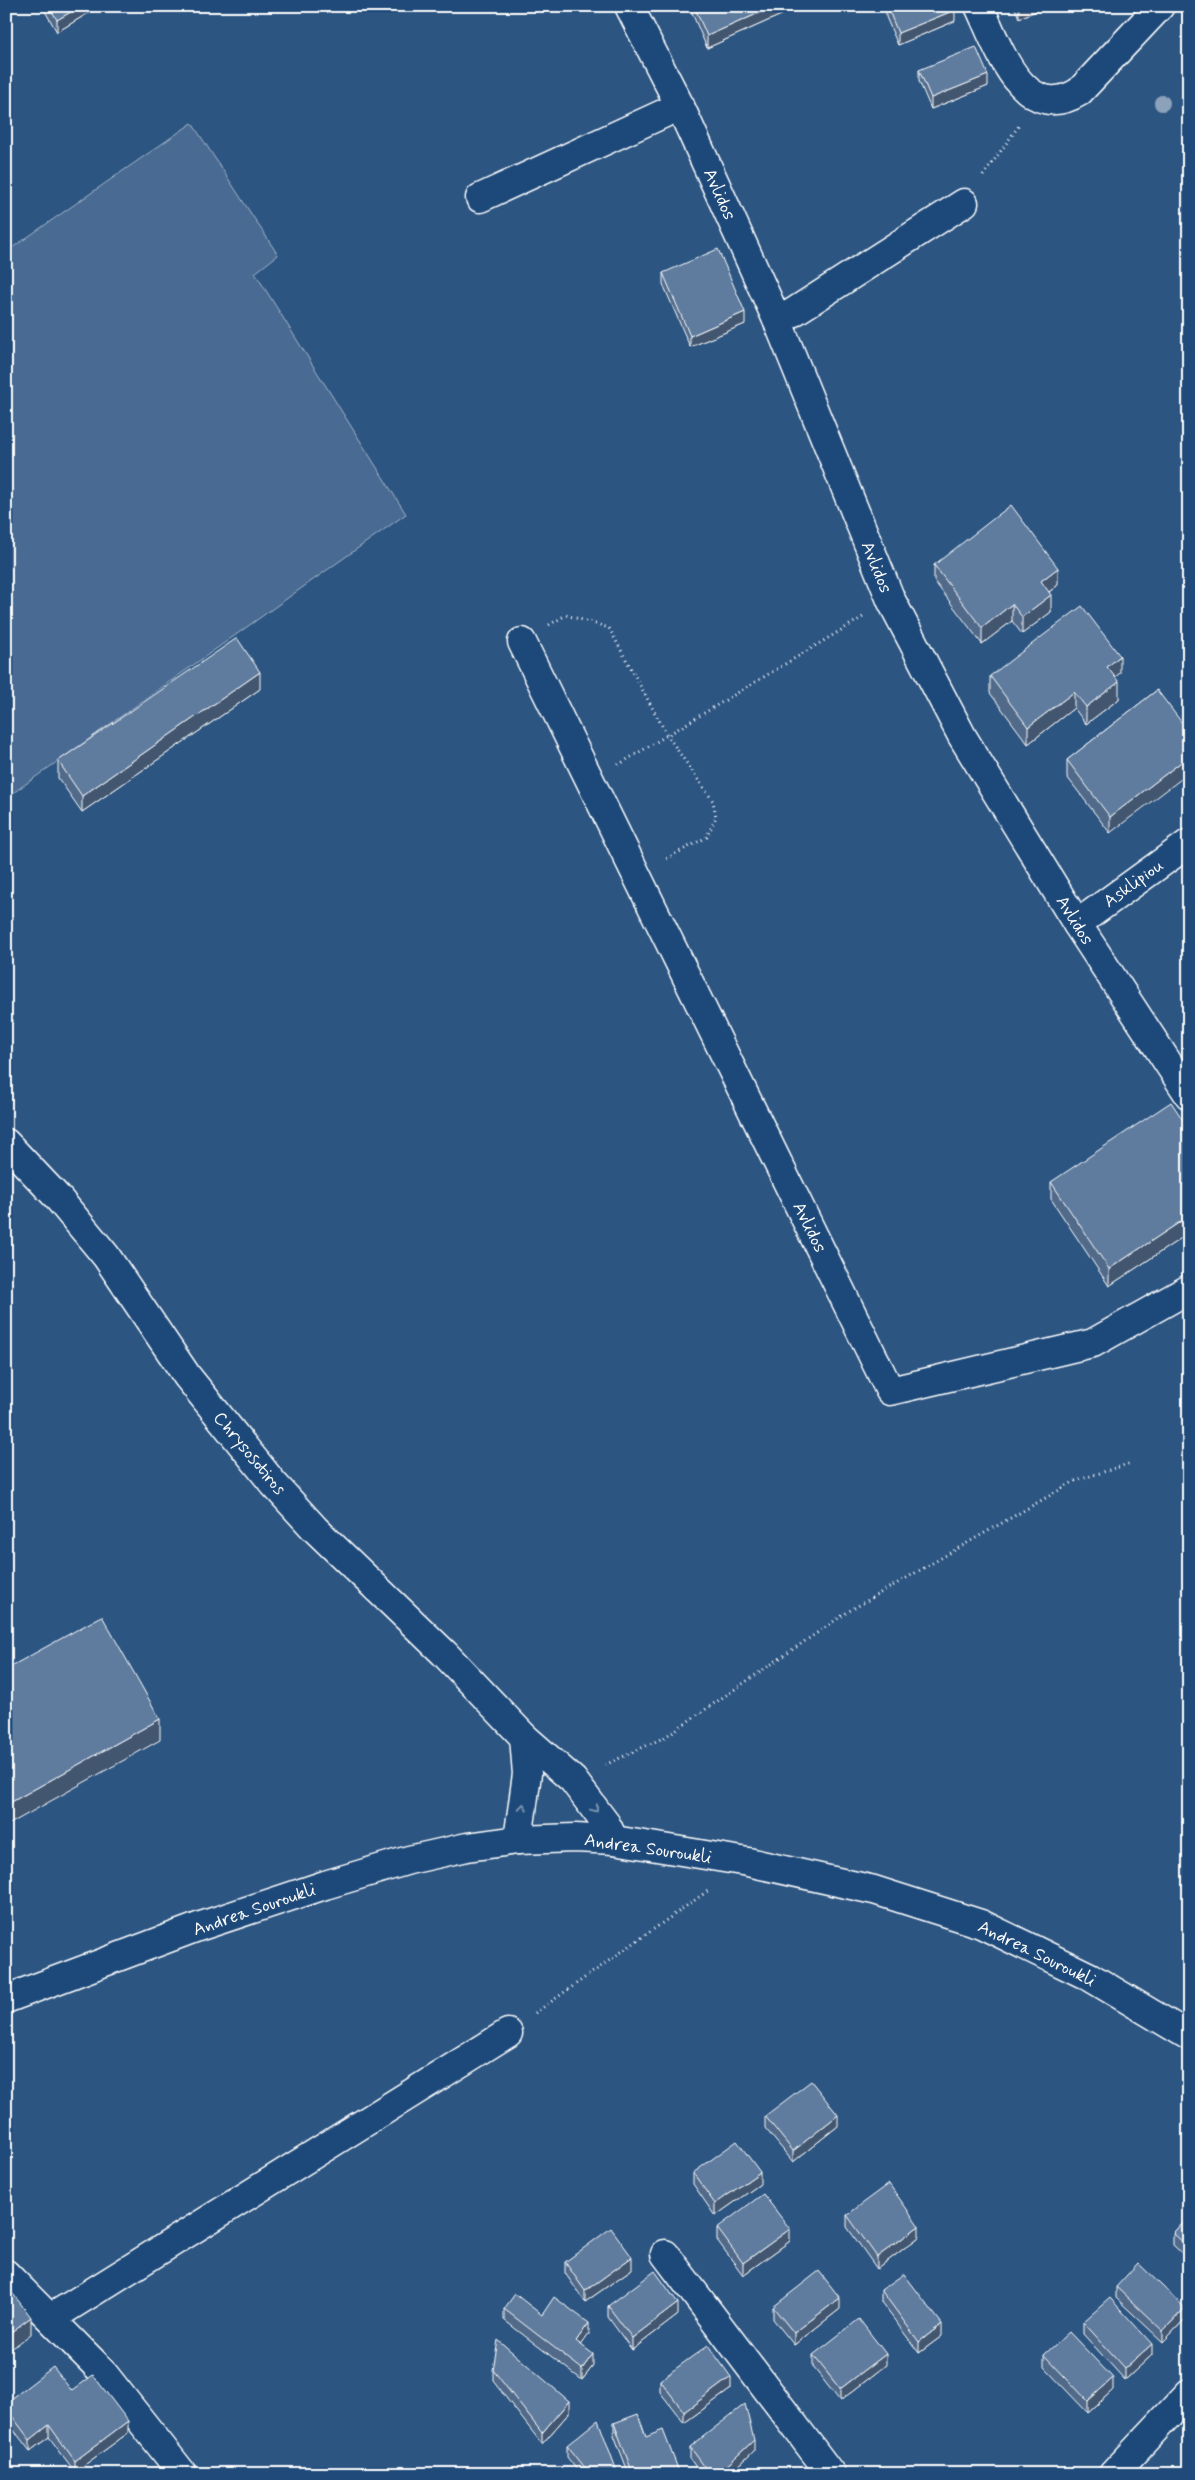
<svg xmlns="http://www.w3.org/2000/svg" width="1195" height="2480" viewBox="0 0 1195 2480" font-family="Mynerve,sans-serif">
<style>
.green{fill:#486b92;stroke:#a4b5c8}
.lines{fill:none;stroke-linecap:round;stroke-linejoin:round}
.minor-casing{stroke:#fff;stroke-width:31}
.tertiary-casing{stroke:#fff;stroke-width:31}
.secondary-casing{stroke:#fff;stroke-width:31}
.path{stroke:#fff;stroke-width:3;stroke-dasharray:1 4;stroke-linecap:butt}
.minor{stroke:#1f4a7a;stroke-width:28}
.tertiary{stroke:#1f4a7a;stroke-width:28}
.secondary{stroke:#1f4a7a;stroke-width:28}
.tree{fill:#8ca2bb}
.wall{fill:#516b89;stroke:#fff}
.shaded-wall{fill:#42576f;stroke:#fff}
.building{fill:#5e7c9f;stroke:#fff}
.oneway{stroke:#7992af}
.labels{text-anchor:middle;stroke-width:4.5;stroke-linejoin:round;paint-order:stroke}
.street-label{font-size:18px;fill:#fff;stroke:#1f4a7a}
</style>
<rect width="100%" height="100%" fill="#2c5582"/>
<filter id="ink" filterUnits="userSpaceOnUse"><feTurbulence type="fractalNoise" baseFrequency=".02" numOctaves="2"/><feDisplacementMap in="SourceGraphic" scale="10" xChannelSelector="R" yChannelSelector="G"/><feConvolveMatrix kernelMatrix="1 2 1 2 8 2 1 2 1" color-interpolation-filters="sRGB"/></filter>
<g filter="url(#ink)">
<polygon class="green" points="192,123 278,255 255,273 406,514 6,798 6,252"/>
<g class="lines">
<g class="minor-casing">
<g id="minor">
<polyline points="629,6 680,106 778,322 891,600 962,736 1077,924 1189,1095"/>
<path d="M979,6C998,46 1023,126 1079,92L1160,6"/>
<polyline points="480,198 680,106"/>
<polyline points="778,322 964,203"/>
<polyline points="522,642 890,1391 1093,1343 1189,1289"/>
<polyline points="1077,924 1189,843"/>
<polyline points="665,2254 831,2474"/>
<polyline points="6,2274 100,2369 183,2474"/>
<polyline points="51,2318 508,2033"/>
<polyline points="1113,2474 1189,2393"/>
</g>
</g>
<g class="tertiary-casing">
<g id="tertiary">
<polyline points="6,1143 58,1198 106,1256 187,1376 273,1483 315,1529 444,1653 524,1737 573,1780 606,1824 614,1840"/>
<polyline points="518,1840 527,1774 524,1737"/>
</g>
</g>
<g class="secondary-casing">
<polyline id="secondary" points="6,1999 198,1927 325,1885 409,1860 467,1847 518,1840 575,1838 614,1840 748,1862 874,1890 981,1924 1090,1977 1189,2036"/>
</g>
<g class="path">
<polyline points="983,176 1020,124"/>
<polyline points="549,625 566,615 609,628 667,735 713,801 716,817 707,837 664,860"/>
<polyline points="618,765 863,617"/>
<polyline points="605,1765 665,1737 849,1611 1075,1481 1131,1463"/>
<polyline points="535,2013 709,1890"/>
</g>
<use href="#minor" class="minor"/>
<use href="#tertiary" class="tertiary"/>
<use href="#secondary" class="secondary"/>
</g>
<circle class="tree" cx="1162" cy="103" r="8"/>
<g class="wall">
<polygon points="42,6 100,6 57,32"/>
<polygon points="689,6 790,6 790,11 707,48"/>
<polygon points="886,6 955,21 898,45 886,17"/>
<polygon points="1014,6 1048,6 1019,18"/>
<polygon points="919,70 988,86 931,109 919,81"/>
<polygon points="663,273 745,324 690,347 663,284"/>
<polygon points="934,565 1058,585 1049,592 1051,612 1022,634 1012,621 982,644 934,581"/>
<polygon points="1120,673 1115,677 1119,699 1086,724 1074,708 1028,744 990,693 990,676"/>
<polygon points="260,689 82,812 58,778 58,761"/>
<polygon points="1157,690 1110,833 1067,777 1067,760"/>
<polygon points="1189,1129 1189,1233 1109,1286 1051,1199 1051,1182"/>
<polygon points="765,2116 838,2126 793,2162 765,2128"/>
<polygon points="693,2173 760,2184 715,2216 693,2184"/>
<polygon points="847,2215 919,2237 877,2269 847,2227"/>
<polygon points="1189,2216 1189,2260 1173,2245 1173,2233"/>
<polygon points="717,2228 790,2241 743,2275 717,2240"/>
<polygon points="565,2262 632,2269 585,2302 565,2273"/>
<polygon points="1116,2287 1185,2319 1163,2342 1116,2298"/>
<polygon points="881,2290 942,2336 919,2353 881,2302"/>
<polygon points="608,2306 678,2315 632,2350 608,2317"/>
<polygon points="773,2307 840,2309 794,2345 773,2319"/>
<polygon points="504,2309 542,2315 589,2334 581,2345 593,2366 582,2380 504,2320"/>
<polygon points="1083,2322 1152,2355 1125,2380 1083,2334"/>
<polygon points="813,2355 886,2365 840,2401 813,2367"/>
<polygon points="1044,2355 1113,2390 1088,2413 1044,2367"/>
<polygon points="493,2370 569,2413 542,2444 493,2381"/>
<polygon points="660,2380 731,2389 684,2423 660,2392"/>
<polygon points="72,2391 128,2433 75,2472 49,2437 30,2451 6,2420 6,2403"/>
<polygon points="614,2423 680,2474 629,2474 614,2435"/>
<polygon points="567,2445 618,2474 580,2474 567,2457"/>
<polygon points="690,2447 754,2451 730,2474 701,2474 690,2459"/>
</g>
<g class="shaded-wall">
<polygon points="81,6 100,6 57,32 57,20"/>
<polygon points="775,6 790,6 790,11 707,48 707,36"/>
<polygon points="1020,6 1048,6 1019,18 1019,7"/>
<polygon points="955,10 955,21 898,45 898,33"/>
<polygon points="988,75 988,86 931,109 931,98"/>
<polygon points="745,312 745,324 690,347 690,336"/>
<polygon points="1058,568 1058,585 1041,598 1041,581"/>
<polygon points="1051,595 1051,612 1022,634 1022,617"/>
<polygon points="1012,604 1012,621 982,644 982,628"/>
<polygon points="1120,656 1120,673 1107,684 1107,667"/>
<polygon points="260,672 260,689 82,812 82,796"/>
<polygon points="1119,682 1119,699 1086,724 1086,707"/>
<polygon points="1074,692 1074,708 1028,744 1028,727"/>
<polygon points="1189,756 1189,773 1110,833 1110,817"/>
<polygon points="1189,1216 1189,1233 1109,1286 1109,1269"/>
<polygon points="160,1719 160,1740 6,1826 6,1805"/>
<polygon points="838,2115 838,2126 793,2162 793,2151"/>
<polygon points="760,2172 760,2184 715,2216 715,2204"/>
<polygon points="919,2226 919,2237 877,2269 877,2257"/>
<polygon points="790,2229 790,2241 743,2275 743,2263"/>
<polygon points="632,2257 632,2269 585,2302 585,2291"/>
<polygon points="840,2298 840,2309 794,2345 794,2333"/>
<polygon points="678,2303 678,2315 632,2350 632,2338"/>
<polygon points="1185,2308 1185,2319 1163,2342 1163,2331"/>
<polygon points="31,2317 31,2334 6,2353 6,2336"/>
<polygon points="589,2323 589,2334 576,2353 576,2341"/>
<polygon points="942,2324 942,2336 919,2353 919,2342"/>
<polygon points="1152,2344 1152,2355 1125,2380 1125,2368"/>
<polygon points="593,2354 593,2366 582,2380 582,2369"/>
<polygon points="886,2354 886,2365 840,2401 840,2389"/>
<polygon points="731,2377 731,2389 684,2423 684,2412"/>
<polygon points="1113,2378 1113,2390 1088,2413 1088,2401"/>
<polygon points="569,2401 569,2413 542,2444 542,2433"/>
<polygon points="128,2421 128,2433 75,2472 75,2461"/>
<polygon points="49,2425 49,2437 30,2451 30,2440"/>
<polygon points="754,2440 754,2451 730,2474 718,2474"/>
</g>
<g class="building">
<polygon points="49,6 81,6 57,20"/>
<polygon points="694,6 775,6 707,36"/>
<polygon points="887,6 954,6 955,10 898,33"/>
<polygon points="976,47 988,75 931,98 919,70"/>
<polygon points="718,249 745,312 690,336 663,273"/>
<polygon points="1011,505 1058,568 1041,581 1051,595 1022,617 1012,604 982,628 934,565"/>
<polygon points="1082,606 1120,656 1107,667 1119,682 1086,707 1074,692 1028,727 990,676"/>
<polygon points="237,638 260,672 82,796 58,761"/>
<polygon points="1157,690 1189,732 1189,756 1110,817 1067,760"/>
<polygon points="1171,1102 1189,1129 1189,1216 1109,1269 1051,1182"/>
<polygon points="102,1616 160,1719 6,1805 6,1669"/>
<polygon points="811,2081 838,2115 793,2151 765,2116"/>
<polygon points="737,2141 760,2172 715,2204 693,2173"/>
<polygon points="889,2184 919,2226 877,2257 847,2215"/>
<polygon points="763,2194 790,2229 743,2263 717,2228"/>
<polygon points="1189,2216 1189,2248 1173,2233"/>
<polygon points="611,2228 632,2257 585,2291 565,2262"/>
<polygon points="1138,2263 1185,2308 1163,2331 1116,2287"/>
<polygon points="655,2271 678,2303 632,2338 608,2306"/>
<polygon points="819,2271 840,2298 794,2333 773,2307"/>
<polygon points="904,2274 942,2324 919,2342 881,2290"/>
<polygon points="6,2285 31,2317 6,2336"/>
<polygon points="515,2294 542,2315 554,2297 589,2323 576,2341 593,2354 582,2369 504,2309"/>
<polygon points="1110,2298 1152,2344 1125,2368 1083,2322"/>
<polygon points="859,2319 886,2354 840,2389 813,2355"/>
<polygon points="1069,2332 1113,2378 1088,2401 1044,2355"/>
<polygon points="498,2340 569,2401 542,2433 493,2370"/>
<polygon points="708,2345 731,2377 684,2412 660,2380"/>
<polygon points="53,2367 72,2391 93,2375 128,2421 75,2461 49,2425 30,2440 6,2408 6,2403"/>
<polygon points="745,2404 754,2440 718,2474 710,2474 690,2447"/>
<polygon points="638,2414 646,2437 663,2430 680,2474 633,2474 614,2423"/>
<polygon points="598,2420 618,2474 590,2474 567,2445"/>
</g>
<defs><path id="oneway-chevron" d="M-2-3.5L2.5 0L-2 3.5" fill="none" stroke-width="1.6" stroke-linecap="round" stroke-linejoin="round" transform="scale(1.25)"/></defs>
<g class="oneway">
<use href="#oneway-chevron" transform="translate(523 1807) rotate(-83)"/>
<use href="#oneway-chevron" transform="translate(595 1809) rotate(53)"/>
</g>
</g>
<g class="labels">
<g class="street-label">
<text transform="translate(720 194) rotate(66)" y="6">Avlidos</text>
<text transform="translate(877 567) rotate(68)" y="6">Avlidos</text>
<text transform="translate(1133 883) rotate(-36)" y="6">Asklipiou</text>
<text transform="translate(1075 920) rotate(58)" y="6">Avlidos</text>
<text transform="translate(810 1227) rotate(64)" y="6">Avlidos</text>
<text transform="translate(250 1453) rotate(50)" y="6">Chrysosotiros</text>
<text transform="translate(648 1848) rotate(8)" y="6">Andrea Souroukli</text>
<text transform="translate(254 1909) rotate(-19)" y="6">Andrea Souroukli</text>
<text transform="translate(1037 1953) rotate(26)" y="6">Andrea Souroukli</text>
</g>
</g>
<rect width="1195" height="2480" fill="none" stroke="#1f4a7a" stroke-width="25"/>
<rect x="12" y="12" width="1170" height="2455" fill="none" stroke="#fff" stroke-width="2" filter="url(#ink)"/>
</svg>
